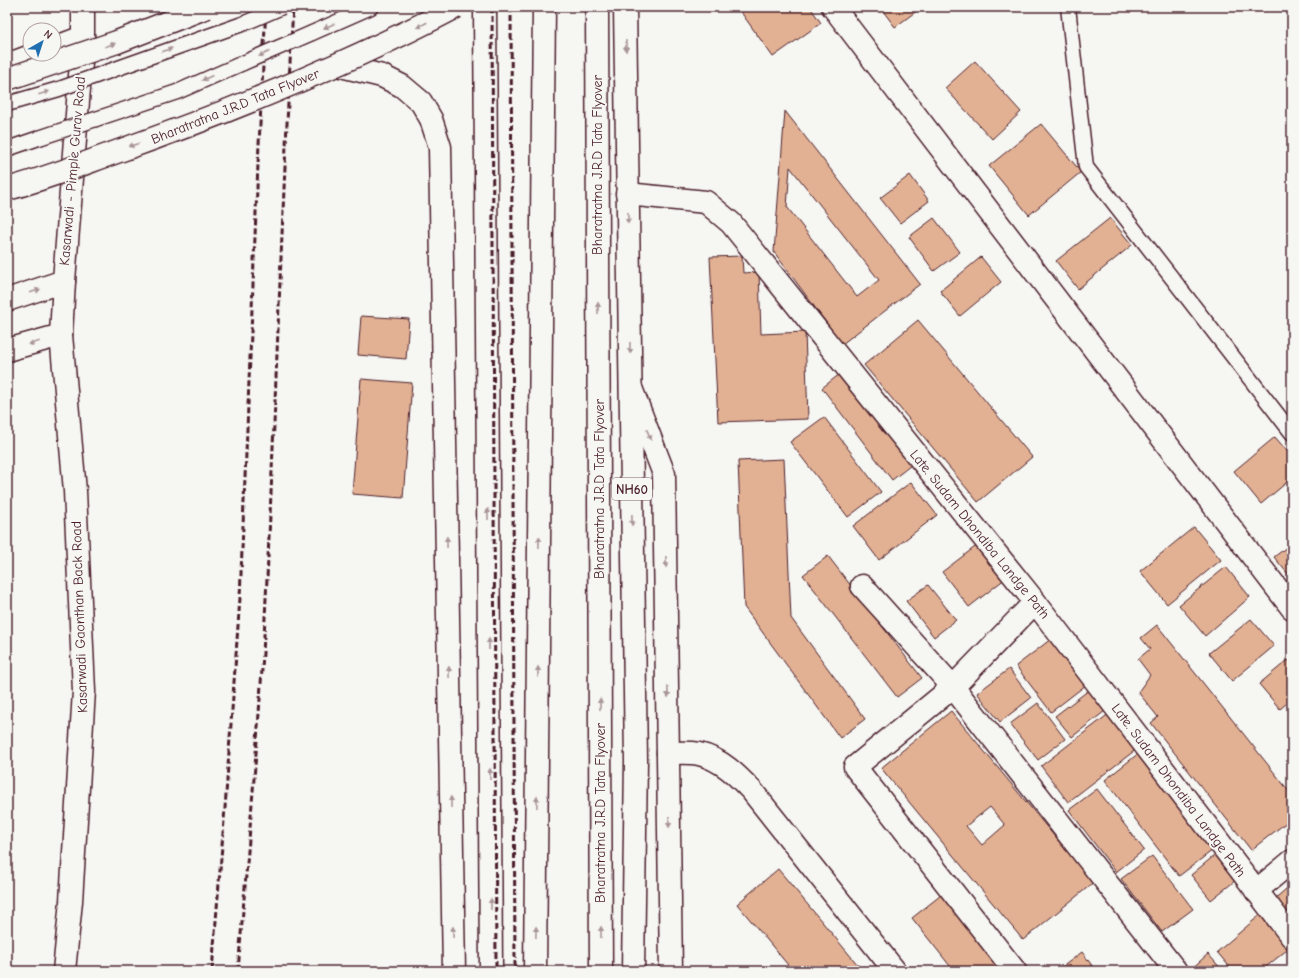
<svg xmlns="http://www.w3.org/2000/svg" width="1299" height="978" viewBox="0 0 1299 978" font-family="'Comic Neue',sans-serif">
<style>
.building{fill:#e2b193;stroke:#4a1f2b;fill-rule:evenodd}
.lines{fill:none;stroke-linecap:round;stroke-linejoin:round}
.lane-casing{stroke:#4a1f2b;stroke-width:17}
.street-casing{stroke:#4a1f2b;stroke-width:25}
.secondary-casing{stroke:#4a1f2b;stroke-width:25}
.primary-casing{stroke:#4a1f2b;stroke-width:25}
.highway-casing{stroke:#4a1f2b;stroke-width:25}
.lane{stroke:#f6f6f2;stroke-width:14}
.street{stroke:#f6f6f2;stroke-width:22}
.secondary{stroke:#f6f6f2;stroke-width:22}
.primary{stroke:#f6f6f2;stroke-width:22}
.highway{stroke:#f6f6f2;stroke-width:22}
.rail{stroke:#4a1f2b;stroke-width:3;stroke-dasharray:6 3;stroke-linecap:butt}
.lane-bridge-casing{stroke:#4a1f2b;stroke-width:17;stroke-linecap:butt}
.primary-bridge-casing{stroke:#4a1f2b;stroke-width:25;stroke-linecap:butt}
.lane-bridge{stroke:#f6f6f2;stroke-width:14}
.primary-bridge{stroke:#f6f6f2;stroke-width:22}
.oneway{fill:#a99598}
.labels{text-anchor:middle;stroke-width:4;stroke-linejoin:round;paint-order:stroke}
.shield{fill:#f6f6f2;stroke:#7e6067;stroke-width:1}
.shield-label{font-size:13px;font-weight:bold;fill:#4a1f2b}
.street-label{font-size:14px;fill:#4a1f2b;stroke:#f6f6f2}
</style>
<rect width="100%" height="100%" fill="#f6f6f2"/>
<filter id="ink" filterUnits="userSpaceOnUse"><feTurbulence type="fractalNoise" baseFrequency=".025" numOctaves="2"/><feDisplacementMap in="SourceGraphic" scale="8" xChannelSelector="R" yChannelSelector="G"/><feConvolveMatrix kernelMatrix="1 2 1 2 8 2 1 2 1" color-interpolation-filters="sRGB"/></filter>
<g filter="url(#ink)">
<g class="building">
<polygon points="739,7 810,7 821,23 773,57 738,8"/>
<polygon points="880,7 922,7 895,27"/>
<polygon points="975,61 1021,112 992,139 945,88"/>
<path d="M785,111L920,284L842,344L774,252ZM790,167L879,280L857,297L787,207Z"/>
<polygon points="1041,124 1081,172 1029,215 989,166"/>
<polygon points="910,175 929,201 900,223 880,198"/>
<polygon points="934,218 960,252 934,271 909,237"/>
<polygon points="1110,218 1132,245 1078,289 1056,261"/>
<polygon points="742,256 743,273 759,272 761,334 805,332 808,419 718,422 710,257"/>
<polygon points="981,257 1001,282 960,316 940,291"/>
<polygon points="361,316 409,319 406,359 358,355"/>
<polygon points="918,320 1032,457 978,502 864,365"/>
<polygon points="845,370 915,462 892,480 822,388"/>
<polygon points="361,379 412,383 403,498 352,494"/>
<polygon points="824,417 881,492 848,517 790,442"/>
<polygon points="1275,437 1292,457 1292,478 1261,504 1234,471"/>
<polygon points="784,459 791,618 865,719 840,738 744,607 738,461"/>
<polygon points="911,482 937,515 879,560 853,526"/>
<polygon points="1194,527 1221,560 1167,604 1140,571"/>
<polygon points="1292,543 1292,579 1274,557"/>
<polygon points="979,544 1006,578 969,607 942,572"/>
<polygon points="828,556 922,678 897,697 803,575"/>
<polygon points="1226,567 1250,597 1205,636 1179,605"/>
<polygon points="928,585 956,620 934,637 906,601"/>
<polygon points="1251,619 1274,646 1232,681 1209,653"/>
<polygon points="1157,625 1292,795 1292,818 1251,850 1151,723 1158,717 1138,692 1150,675 1138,659 1150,649 1141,638"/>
<polygon points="1051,639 1086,685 1051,712 1016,666"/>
<polygon points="1288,660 1292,664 1292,699 1280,709 1259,684"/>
<polygon points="1009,669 1031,698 1000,722 977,693"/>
<polygon points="1089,690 1105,711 1072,737 1055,716"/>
<polygon points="1038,703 1065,739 1038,760 1010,724"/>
<path d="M951,711L1093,883L1023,940L881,768ZM990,807L1005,825L982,845L966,826Z"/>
<polygon points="1110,713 1138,748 1068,802 1041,766"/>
<polygon points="1139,753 1213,850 1179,876 1105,780"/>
<polygon points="1097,789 1144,850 1116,872 1069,810"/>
<polygon points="1215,855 1236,880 1211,900 1191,875"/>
<polygon points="1152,856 1193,909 1162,932 1121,879"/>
<polygon points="778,869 863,971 793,971 737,904"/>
<polygon points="1292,884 1292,922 1272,901"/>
<polygon points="945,892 1002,965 994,971 954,971 912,918"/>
<polygon points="1260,915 1288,949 1261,971 1233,971 1217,952"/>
<polygon points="1082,952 1096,971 1057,971"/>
<polygon points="1208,954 1223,971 1189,971"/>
</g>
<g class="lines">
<g class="lane-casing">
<g id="lane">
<polyline points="1068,7 1086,167 1292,433"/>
<polyline points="312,33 371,7"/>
<polyline points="96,119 177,92 243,63"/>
<polyline points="7,149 39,138"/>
</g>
</g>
<g class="street-casing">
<g id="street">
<polyline points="627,194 706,202 731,223 1035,602 1292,937"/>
<polyline points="61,335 75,491 84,691 71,901 64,971"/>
<polyline points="862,586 953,687 855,767 1015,971"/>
<polyline points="1035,602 953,687 1176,971"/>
<path d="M668,753C678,753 690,752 699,754C721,759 737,775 752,791L895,971"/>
<polyline points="1256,891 1292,861"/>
</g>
</g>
<g class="secondary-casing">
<g id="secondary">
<polyline points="833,7 1292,608"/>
<polyline points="54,48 83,37"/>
<polyline points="7,65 36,54"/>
</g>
</g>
<g class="primary-casing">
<g id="primary">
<polyline points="485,7 491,971"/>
<polyline points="337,65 382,76 402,86 421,102 431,119 440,147 454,971"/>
<polyline points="7,300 64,281"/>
<polyline points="7,350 61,335 64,281 83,37 83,7"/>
<polyline points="631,388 664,474 671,971"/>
</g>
</g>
<g class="highway-casing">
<g id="highway">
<polyline points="597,7 601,971"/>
<polyline points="625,7 636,761 633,971"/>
<polyline points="535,971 544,7"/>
</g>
</g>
<use href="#lane" class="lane"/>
<use href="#street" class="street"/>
<use href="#secondary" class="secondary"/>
<use href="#primary" class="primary"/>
<use href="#highway" class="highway"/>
<g class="rail">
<polyline points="492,7 496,971"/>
<polyline points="511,7 515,971"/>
<polyline points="212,971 225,808 240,598 258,164 266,7"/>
<path d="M238,971C248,847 260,723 266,598C276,401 282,204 293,7"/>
</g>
<g class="lane-bridge-casing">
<g id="lane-bridge">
<polyline points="243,63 312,33"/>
<polyline points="7,104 59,89 245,23 282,7"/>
<polyline points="39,138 96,119"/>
</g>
</g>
<g class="primary-bridge-casing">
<g id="primary-bridge">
<polyline points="7,79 117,42 207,7"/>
<path d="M7,189C45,179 82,164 119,151C234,110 348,64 456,7"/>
</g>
</g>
<use href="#lane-bridge" class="lane-bridge"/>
<use href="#primary-bridge" class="primary-bridge"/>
</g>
<defs><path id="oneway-solid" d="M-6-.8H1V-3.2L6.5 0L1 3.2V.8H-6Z"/></defs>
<g class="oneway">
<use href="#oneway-solid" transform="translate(422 25) rotate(152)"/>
<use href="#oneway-solid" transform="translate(329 26) rotate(156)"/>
<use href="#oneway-solid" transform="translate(110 45) rotate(-19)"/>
<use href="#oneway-solid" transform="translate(626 46) rotate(89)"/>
<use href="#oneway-solid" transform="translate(167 50) rotate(-20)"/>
<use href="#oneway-solid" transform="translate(264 54) rotate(156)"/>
<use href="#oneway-solid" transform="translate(207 78) rotate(156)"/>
<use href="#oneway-solid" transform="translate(44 93) rotate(-17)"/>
<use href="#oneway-solid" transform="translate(134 145) rotate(161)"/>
<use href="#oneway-solid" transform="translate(628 218) rotate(89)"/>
<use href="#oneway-solid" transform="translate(35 291) rotate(-19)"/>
<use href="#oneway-solid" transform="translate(598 308) rotate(-90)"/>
<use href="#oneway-solid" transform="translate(34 343) rotate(164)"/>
<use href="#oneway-solid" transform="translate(630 348) rotate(89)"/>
<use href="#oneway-solid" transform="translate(649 435) rotate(69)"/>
<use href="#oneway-solid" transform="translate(488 514) rotate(-90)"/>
<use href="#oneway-solid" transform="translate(632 520) rotate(89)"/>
<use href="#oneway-solid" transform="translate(447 542) rotate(-91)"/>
<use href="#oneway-solid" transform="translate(539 542) rotate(-89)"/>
<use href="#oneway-solid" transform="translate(666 562) rotate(89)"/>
<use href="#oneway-solid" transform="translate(489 644) rotate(-90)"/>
<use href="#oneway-solid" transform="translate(449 672) rotate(-91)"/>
<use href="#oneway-solid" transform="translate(538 672) rotate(-89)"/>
<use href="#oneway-solid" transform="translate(668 692) rotate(89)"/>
<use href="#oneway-solid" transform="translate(600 704) rotate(-90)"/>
<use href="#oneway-solid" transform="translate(490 774) rotate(-90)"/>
<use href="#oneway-solid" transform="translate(451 802) rotate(-91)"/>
<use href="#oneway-solid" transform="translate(537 802) rotate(-89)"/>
<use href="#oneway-solid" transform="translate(669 822) rotate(89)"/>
<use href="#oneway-solid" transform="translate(491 904) rotate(-90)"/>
<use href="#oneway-solid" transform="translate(453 932) rotate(-91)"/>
<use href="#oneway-solid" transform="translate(536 932) rotate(-89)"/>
<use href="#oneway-solid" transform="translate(601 932) rotate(-90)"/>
</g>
</g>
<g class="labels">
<rect class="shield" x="612" y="478" width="40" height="22" rx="3"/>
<g class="shield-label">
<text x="632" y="494">NH60</text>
</g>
<g class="street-label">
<text transform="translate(235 106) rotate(-22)" y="5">Bharatratna J.R.D Tata Flyover</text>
<text transform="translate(597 165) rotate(-90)" y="5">Bharatratna J.R.D Tata Flyover</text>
<text transform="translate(72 171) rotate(-85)" y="5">Kasarwadi - Pimple Gurav Road</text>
<text transform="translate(599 489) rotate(-90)" y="5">Bharatratna J.R.D Tata Flyover</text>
<text transform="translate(980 534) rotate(51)" y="5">Late. Sudam Dhondiba Landge Path</text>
<text transform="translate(79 617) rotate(-92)" y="5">Kasarwadi Gaonthan Back Road</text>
<text transform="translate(1179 790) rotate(53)" y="5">Late. Sudam Dhondiba Landge Path</text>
<text transform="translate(600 813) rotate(-90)" y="5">Bharatratna J.R.D Tata Flyover</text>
</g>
</g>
<rect width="1299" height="978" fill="none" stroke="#f6f6f2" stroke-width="24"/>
<rect x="12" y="12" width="1275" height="954" fill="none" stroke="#4a1f2b" stroke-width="1.5" filter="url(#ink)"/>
<g transform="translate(42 42) rotate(39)"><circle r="19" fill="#f6f6f2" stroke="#b1a0a2"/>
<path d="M0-3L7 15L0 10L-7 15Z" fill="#1f6fb2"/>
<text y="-6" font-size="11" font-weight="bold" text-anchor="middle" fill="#4a1f2b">N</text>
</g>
</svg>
